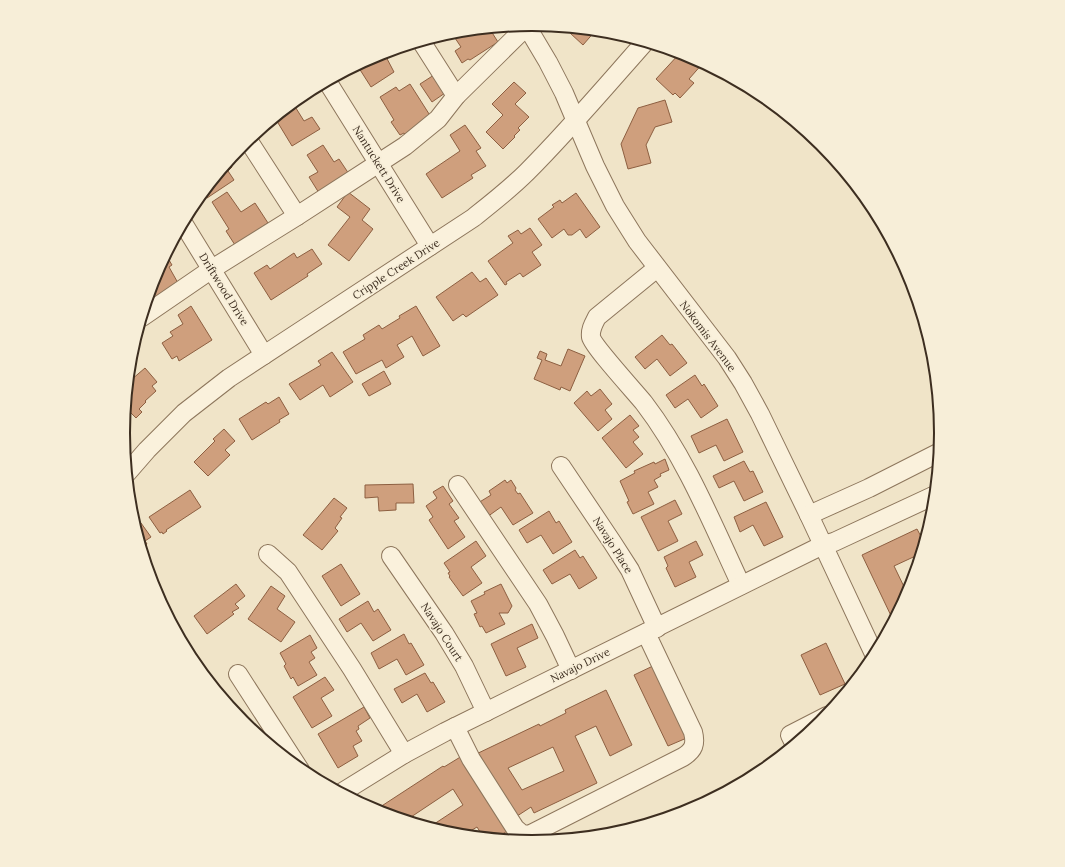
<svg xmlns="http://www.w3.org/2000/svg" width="1065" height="867" viewBox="0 0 1065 867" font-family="Lora,serif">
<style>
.building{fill:#cf9f7d;stroke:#8d5f41;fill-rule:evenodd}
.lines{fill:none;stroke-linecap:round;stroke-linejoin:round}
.minor-casing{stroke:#8d765c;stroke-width:20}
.minor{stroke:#faf1dc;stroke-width:18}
.labels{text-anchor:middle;stroke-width:3.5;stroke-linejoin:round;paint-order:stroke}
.street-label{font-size:11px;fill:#3d2e20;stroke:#f7eed8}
.rim{fill:none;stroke:#3d2e20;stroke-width:2}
</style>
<rect width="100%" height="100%" fill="#f0e4c8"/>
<g class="building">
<polygon points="575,28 596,30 583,45 570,33"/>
<polygon points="482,29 484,32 486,31 487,33 491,31 498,42 470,60 468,59 462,63 455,51 461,47 451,32"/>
<polygon points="384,53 394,72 371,87 357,65 376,55"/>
<polygon points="680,53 689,55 703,63 689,79 694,83 680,98 675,93 673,95 656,79"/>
<polygon points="434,75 445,93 432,102 420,84"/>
<polygon points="514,82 526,93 515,104 529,117 518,128 520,130 514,136 515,137 503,149 486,132 503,115 492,104"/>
<polygon points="410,84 431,117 405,134 404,133 400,135 391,122 394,120 380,97 396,87 399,91"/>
<polygon points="665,100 672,122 655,127 646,145 651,163 628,169 621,144 638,108"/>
<polygon points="294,105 304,121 312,117 320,129 292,146 275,118"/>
<polygon points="465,125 481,148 476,151 486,166 471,175 473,178 442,198 426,174 460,151 450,135"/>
<polygon points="323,145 334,162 339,159 349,174 319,193 309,177 318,172 307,155"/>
<polygon points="229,161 232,167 228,171 234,180 207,198 203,192"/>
<polygon points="227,192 241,212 255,203 268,223 235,245 226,231 229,229 212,202"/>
<polygon points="348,192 370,209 362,220 373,229 349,261 328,245 350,217 337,207"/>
<polygon points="576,193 600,227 586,238 580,229 572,235 568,235 564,229 552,238 538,219 554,207 552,205 560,200 562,203"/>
<polygon points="530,228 542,245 532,252 541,265 523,277 520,273 506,282 507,284 505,285 488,261 513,243 508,236 518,230 521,234"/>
<polygon points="312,249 322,264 307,274 308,276 271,300 254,273 267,265 270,269 294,253 297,258"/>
<polygon points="166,255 172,265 169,267 178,283 155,297 151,289 154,277"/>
<polygon points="472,272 480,282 486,278 498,295 466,317 463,314 453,321 436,297"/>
<polygon points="191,306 212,340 179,361 177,356 172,359 162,343 173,336 170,332 183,324 178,315"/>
<polygon points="416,306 440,346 423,356 412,336 397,345 404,357 386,368 382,360 356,374 343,352 365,339 363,335 379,325 382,329 400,318 399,316"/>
<polygon points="662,335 670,345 672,344 687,363 670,376 657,359 645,369 635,357"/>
<polygon points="568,349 585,356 570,391 561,387 560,390 534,379 542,360 537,358 540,351 547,354 545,360 561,366"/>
<polygon points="332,352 353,382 330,397 323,385 300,400 289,384 321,365 318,361"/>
<polygon points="145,368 157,382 152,386 156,391 145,401 146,402 139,409 142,412 136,418 131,413 124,418 128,381 130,379 131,380"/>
<polygon points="384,371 391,384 369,396 362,384"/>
<polygon points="695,375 702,386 704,384 718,406 701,418 688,399 675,408 666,395"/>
<polygon points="600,389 612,404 605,410 612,419 598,431 574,403 587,391 591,396"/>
<polygon points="279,397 289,414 279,420 280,422 252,440 239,419 266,402 268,404"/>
<polygon points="630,415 639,426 633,430 639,437 633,442 643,454 626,468 602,438"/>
<polygon points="727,419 743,452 724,461 716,445 699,453 691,436"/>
<polygon points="224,429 235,441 225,450 230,455 208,476 194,462 215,441 213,439"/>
<polygon points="665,459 669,470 660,474 661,476 654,480 658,487 648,492 654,504 633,514 627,502 629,501 620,481 635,473 634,471 654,462 655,464"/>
<polygon points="744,461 750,472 753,471 763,492 744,501 734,481 719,488 713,476"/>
<polygon points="505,480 507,483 511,480 516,488 515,490 518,494 520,493 533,513 513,525 501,507 487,517 478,503 491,495 489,491"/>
<polygon points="413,484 414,503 396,503 396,510 379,511 378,497 365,498 365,485"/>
<polygon points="443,486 453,501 449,504 459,518 454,521 465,537 448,549 429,520 433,517 426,506 437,498 433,492"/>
<polygon points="190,490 201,507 166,530 167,531 163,534 162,532 160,533 149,517"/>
<polygon points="334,498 347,508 340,517 342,518 335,528 338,531 322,550 303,535"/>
<polygon points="675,500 682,514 668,521 678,541 658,551 641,517"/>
<polygon points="766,502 783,537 764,546 753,525 740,532 734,517"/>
<polygon points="549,511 556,523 559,521 572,542 553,554 541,535 527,543 519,530"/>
<polygon points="141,523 151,537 145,541 147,544 141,548 135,527"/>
<polygon points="917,529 925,544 922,553 894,566 908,595 894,622 862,555"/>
<polygon points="476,541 486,556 471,567 482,583 463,596 449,577 450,576 448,573 450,572 444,563"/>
<polygon points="696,541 703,555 689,562 696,577 675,587 666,568 668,566 664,557"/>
<polygon points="575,550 580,558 583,556 597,578 579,589 570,574 552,584 543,570"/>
<polygon points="341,564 360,594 341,606 322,576"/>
<polygon points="236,584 245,596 235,604 239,608 232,612 234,614 207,634 194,616"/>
<polygon points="501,584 512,606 508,613 499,613 505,624 486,633 482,626 480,627 474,614 477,613 471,601 485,594 484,592"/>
<polygon points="271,586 285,596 277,609 295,622 281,642 248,619"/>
<polygon points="368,601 374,612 378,609 391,630 373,641 361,623 347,632 339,619"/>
<polygon points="532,624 538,638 517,648 526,667 506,676 491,644"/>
<polygon points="404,634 409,644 411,643 424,665 406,675 397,659 379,669 371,653"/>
<polygon points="310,635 317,648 311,652 315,658 309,662 317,675 298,686 293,677 291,679 284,666 286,664 280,653"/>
<polygon points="826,643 845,684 820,695 801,655"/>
<polygon points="655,665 689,737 668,746 634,675"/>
<polygon points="425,673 431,683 433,682 445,702 427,712 417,694 402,703 394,689"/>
<polygon points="325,677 334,690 321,698 332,716 312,728 293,697"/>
<path d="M606,690L632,745L610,756L596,726L575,736L597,783L534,813L531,807L511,820L470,757L539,724L540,726L566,713L565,710ZM553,747L564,771L522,790L508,768Z"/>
<polygon points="364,707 370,718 358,726 359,729 356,731 362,741 353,746 358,756 338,768 318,734"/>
<polygon points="462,756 509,830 494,839 484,838 477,827 462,836 452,835 428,828 463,805 453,789 405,821 379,813 377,809 443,766 444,767"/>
</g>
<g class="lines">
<g class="minor-casing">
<g id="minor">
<polyline points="526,25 548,62 564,93 595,166 615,206 637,241 727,358 743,383 760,414 809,515 875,656"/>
<polyline points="421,41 456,96"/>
<polyline points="327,81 430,246"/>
<polyline points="248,140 297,216"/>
<polyline points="183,223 264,355"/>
<path d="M657,268L597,317C594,323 590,329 591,337C593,346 635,392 644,403C686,458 712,523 741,585"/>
<polyline points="142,317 212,269 297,216 405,146 438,119 456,96 528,25"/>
<polyline points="561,466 612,542 630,570 657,628"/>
<path d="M127,473L147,450L184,413L229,378L473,218C492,203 510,189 527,172C568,131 606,86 645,42"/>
<polyline points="458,485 538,604 555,636 571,670"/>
<polyline points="809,515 869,488 940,452"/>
<polyline points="268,554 288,572 352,669 404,754"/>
<polyline points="391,556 444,633 464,666 486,712"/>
<polyline points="238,674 300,770"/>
<path d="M455,727L471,759L515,828L522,834L529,835L683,757C694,750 696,744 693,732L646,633"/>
<polyline points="795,745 790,735 827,716"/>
<polyline points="341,793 404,754 445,732 823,545 834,542 933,496 936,497"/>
</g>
</g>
<use href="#minor" class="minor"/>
</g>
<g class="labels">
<g class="street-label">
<text transform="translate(379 164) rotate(58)" y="4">Nantuckett Drive</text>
<text transform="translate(396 269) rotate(-33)" y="4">Cripple Creek Drive</text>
<text transform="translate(224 289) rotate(58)" y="4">Driftwood Drive</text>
<text transform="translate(708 336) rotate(53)" y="4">Nokomis Avenue</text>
<text transform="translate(613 545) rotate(58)" y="4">Navajo Place</text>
<text transform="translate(442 632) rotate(57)" y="4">Navajo Court</text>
<text transform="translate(580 665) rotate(-26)" y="4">Navajo Drive</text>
</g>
</g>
<path d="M0 0H1065V867H0ZM130 433a402 402 0 1 1 804 0a402 402 0 1 1-804 0Z" fill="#f7eed8" fill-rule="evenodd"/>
<path class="rim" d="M130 433a402 402 0 1 1 804 0a402 402 0 1 1-804 0Z"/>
</svg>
